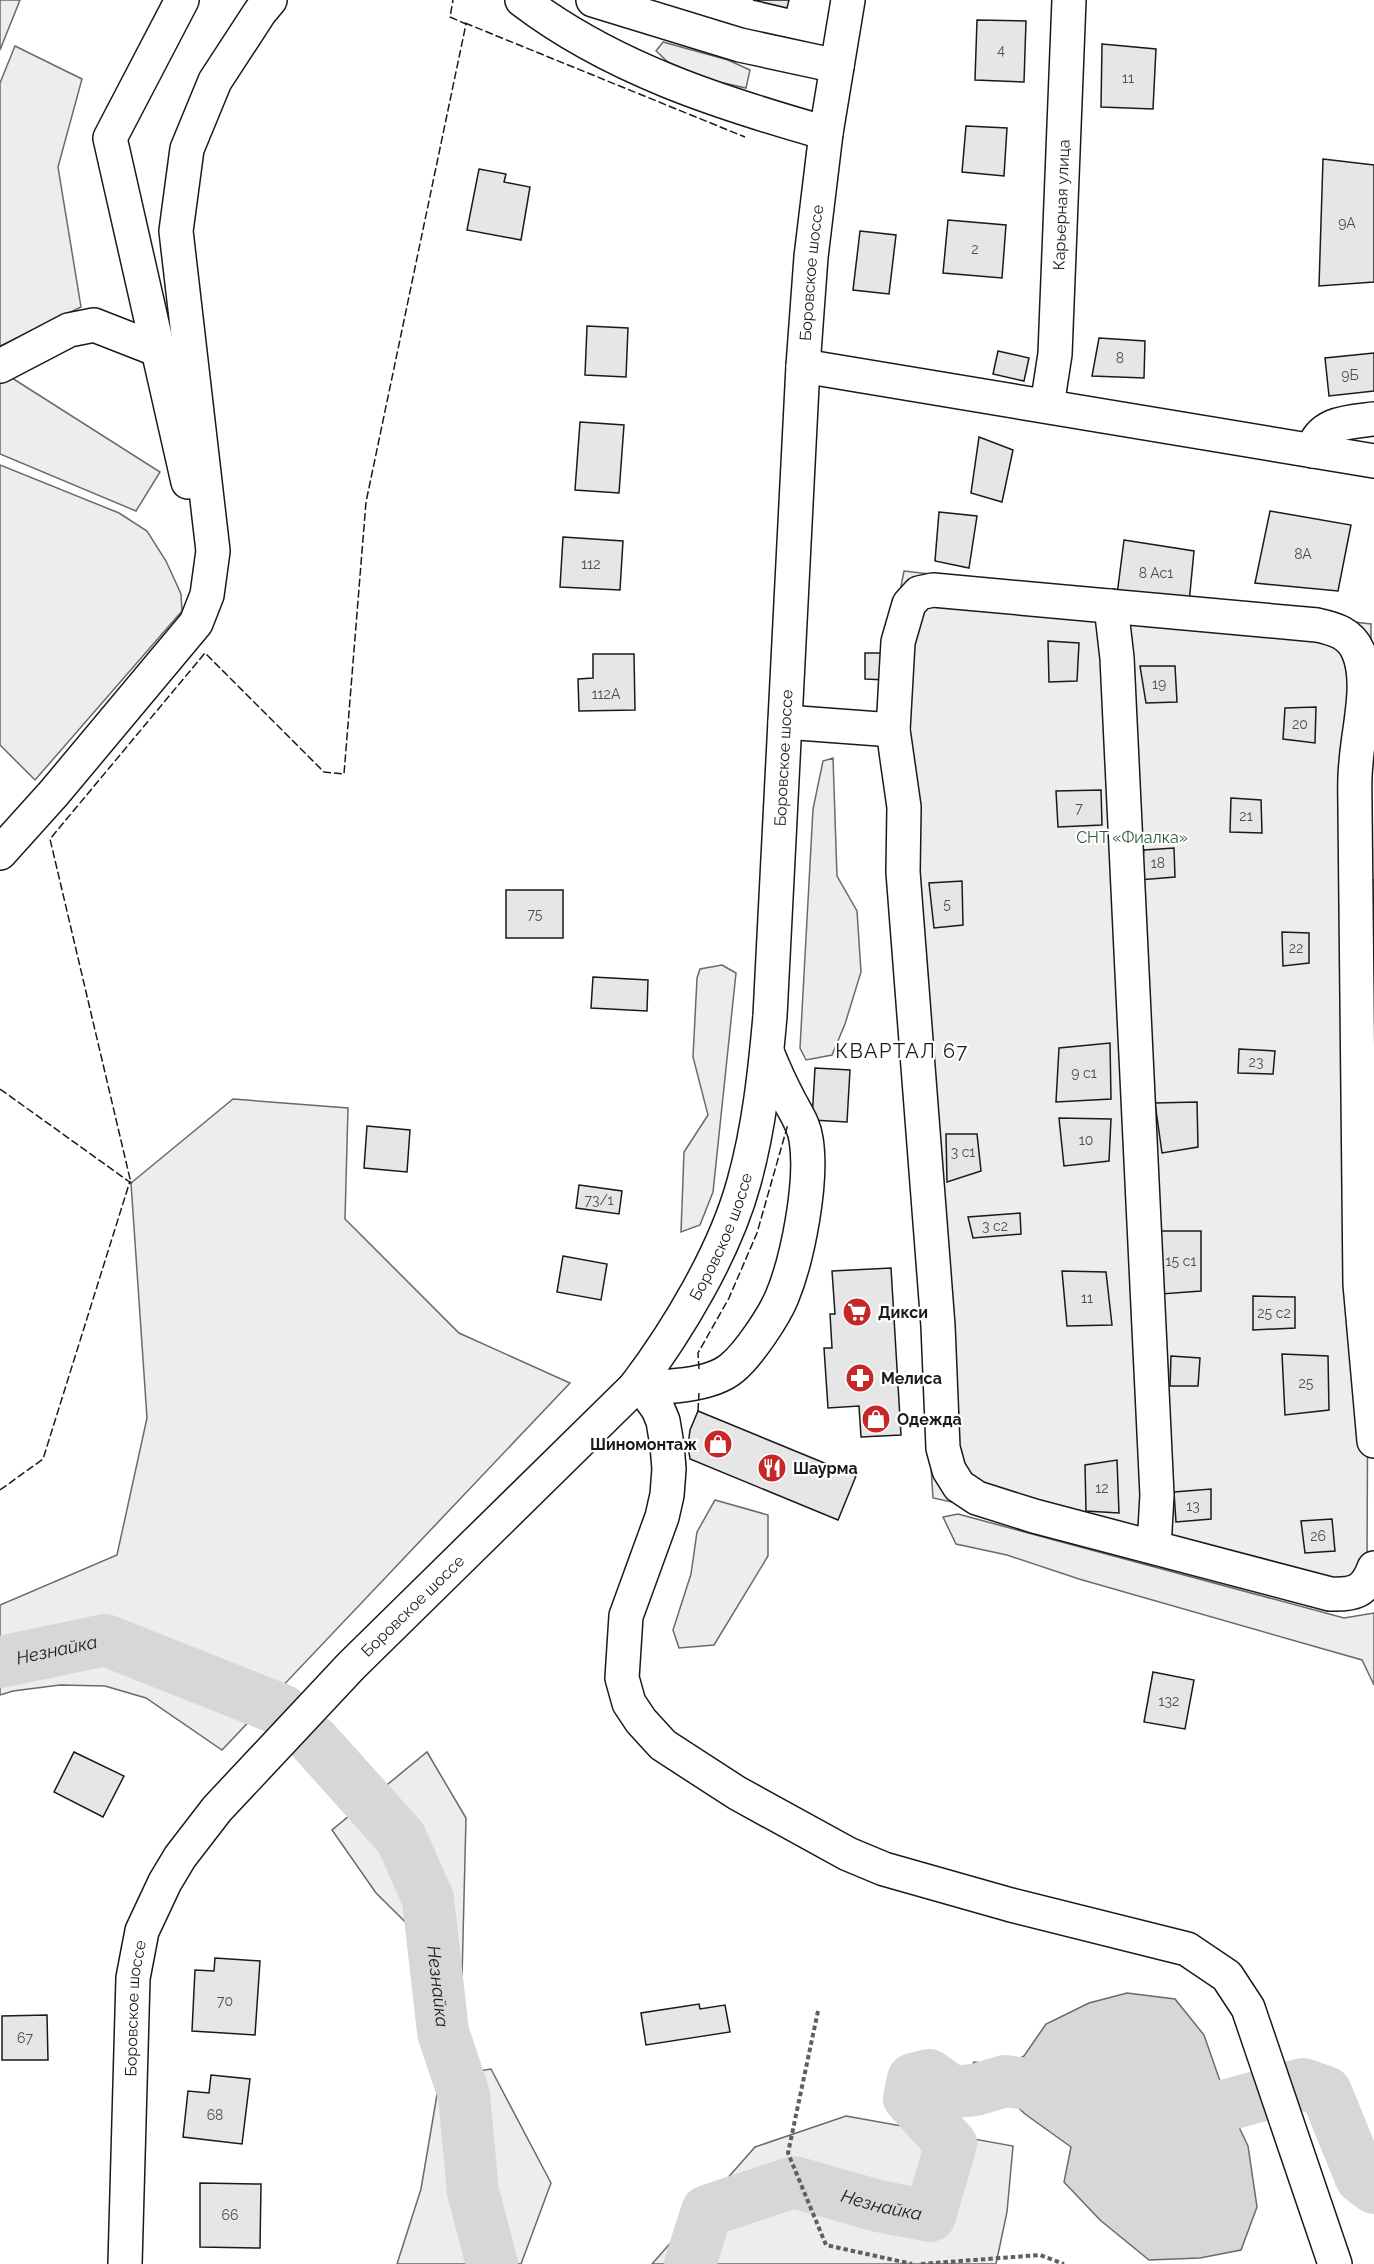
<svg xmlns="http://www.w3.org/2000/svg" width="1374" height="2264" viewBox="0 0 1374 2264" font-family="Raleway,sans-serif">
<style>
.built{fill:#ededed;stroke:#6a6a6a;stroke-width:1.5}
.water{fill:#d7d7d7;stroke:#6a6a6a;stroke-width:1.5}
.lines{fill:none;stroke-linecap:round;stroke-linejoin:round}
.river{stroke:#d7d7d7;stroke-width:52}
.building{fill:#e6e6e6;stroke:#1a1a1a;stroke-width:1.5}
.minor-casing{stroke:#1a1a1a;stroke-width:36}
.major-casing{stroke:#1a1a1a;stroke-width:36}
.path{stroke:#5f5f5f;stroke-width:4;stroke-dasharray:4.5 3;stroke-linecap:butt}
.minor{stroke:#fff;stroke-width:33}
.major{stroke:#fff;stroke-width:33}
.fence{stroke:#1a1a1a;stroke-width:1.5;stroke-dasharray:8 3;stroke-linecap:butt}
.labels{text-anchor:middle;stroke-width:4.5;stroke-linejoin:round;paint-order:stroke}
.number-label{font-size:14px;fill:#4d4d4d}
.street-label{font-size:16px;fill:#1a1a1a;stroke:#fff}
.park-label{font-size:16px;fill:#2b5a34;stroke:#fff}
.poi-label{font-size:16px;font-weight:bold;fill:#1a1a1a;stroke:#fff;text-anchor:start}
.water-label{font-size:18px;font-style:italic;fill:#1a1a1a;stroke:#fff}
.quarter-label{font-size:20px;letter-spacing:1.5px;fill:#1a1a1a;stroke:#fff}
</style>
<rect width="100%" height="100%" fill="#fff"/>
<g class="built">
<polygon points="0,0 20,0 0,50"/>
<polygon points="663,42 728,60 750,70 746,88 710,80 668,62 656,51"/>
<polygon points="15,46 82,79 58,167 81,307 0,346 0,83"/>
<polygon points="12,378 160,472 136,511 0,454 0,384"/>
<polygon points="0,465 119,513 147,531 166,561 181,594 182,611 35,780 0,745"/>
<polygon points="904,571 1371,624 1370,880 1374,880 1374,1211 1369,1129 1367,1562 1354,1581 1329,1584 933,1498 886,752 894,621"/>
<polygon points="833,758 837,876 857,911 861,972 845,1024 832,1055 806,1060 800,1048 813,809 823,761"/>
<polygon points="722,965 736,973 713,1192 700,1225 681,1232 684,1152 708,1115 693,1057 697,978 700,969"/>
<polygon points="233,1099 348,1108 345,1219 459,1333 570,1383 222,1750 146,1698 105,1686 60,1685 13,1691 0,1695 0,1605 117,1555 147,1418 131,1183"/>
<polygon points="715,1500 768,1515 768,1556 714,1645 679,1648 673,1630 691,1574 697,1532"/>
<polygon points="958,1514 1344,1618 1374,1613 1374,1685 1362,1660 1079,1579 1007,1555 956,1544 943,1517"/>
<polygon points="427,1752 466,1818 462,1978 376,1893 332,1830"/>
<polygon points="491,2069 551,2183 521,2264 397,2264 421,2189 440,2077"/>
<polygon points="846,2116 1013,2146 1007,2212 996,2264 652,2264 755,2147"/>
</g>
<polygon class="water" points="1127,1993 1175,1999 1204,2035 1228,2104 1248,2146 1257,2207 1241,2250 1200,2258 1149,2260 1100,2220 1064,2182 1071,2147 1025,2114 1009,2099 975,2090 953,2092 974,2062 1007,2066 1024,2056 1046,2024 1089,2003"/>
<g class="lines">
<g class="river">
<path id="s1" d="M0,1662L105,1640L282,1710"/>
<path id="s2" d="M314,1741L401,1838L428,1899L443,2032L464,2095L473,2192L492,2264"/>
<polyline points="1286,2088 1303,2084 1326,2092 1361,2178 1374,2188"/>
<polyline points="1158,2100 1216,2108 1260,2096"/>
<path id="s3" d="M690,2264L707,2211L794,2182L878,2206L930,2216L951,2144L909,2098L913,2079L929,2075L953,2092L975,2090L1005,2081L1042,2086"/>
</g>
</g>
<g class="building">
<polygon points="753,0 789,0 787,8"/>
<polygon points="977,20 1026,21 1024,82 975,80"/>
<polygon points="1102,44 1156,49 1153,109 1101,107"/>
<polygon points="966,126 1007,128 1004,176 962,172"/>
<polygon points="1323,159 1374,165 1374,282 1319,286"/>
<polygon points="479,169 506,174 504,182 530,187 521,240 467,230"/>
<polygon points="948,220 1006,225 1002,278 943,273"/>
<polygon points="860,231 896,235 889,294 853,290"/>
<polygon points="587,326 628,328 626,377 585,375"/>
<polygon points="1099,338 1145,341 1144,378 1092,376"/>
<polygon points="998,351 1029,358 1024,381 993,374"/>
<polygon points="1374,353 1374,391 1329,396 1325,358"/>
<polygon points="580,422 624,425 619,493 575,490"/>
<polygon points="979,437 1013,450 1002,502 971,493"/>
<polygon points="1270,511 1351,525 1338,591 1255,583"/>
<polygon points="939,512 977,516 969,568 935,561"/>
<polygon points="563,537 623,541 620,590 560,587"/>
<polygon points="1124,540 1194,551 1189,603 1117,595"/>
<polygon points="1048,641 1079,643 1077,681 1049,682"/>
<polygon points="865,653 886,653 886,680 865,679"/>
<polygon points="593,654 634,654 635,710 579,711 578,679 593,678"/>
<polygon points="1140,666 1175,666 1177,702 1146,703"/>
<polygon points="1316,707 1315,743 1283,739 1285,708"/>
<polygon points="1101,790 1102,825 1058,827 1056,791"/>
<polygon points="1231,798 1261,800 1262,833 1230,832"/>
<polygon points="1174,848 1175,877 1139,880 1144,850"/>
<polygon points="962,881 963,925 934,928 929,883"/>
<rect x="506" y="890" width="57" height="48"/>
<polygon points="1282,932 1309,933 1309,963 1283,966"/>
<polygon points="593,977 648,980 647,1011 591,1008"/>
<polygon points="1110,1043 1111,1099 1056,1102 1059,1048"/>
<polygon points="1239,1049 1275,1051 1273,1074 1238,1073"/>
<polygon points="815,1068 850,1070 847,1122 812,1120"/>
<polygon points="1197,1102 1198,1147 1162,1153 1155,1103"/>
<polygon points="1059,1118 1111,1119 1109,1161 1064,1166"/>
<polygon points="367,1126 410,1130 407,1172 364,1168"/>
<polygon points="946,1134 977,1134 981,1171 947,1182"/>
<polygon points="579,1185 622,1191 619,1214 576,1208"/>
<polygon points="1020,1213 1021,1234 973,1238 968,1217"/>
<polygon points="1161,1231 1201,1231 1201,1291 1161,1294"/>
<polygon points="563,1256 607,1264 601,1300 557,1292"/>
<polygon points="891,1268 901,1435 861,1437 859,1406 828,1408 824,1348 832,1348 830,1314 835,1314 832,1271"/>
<polygon points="1062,1271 1106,1272 1112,1325 1067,1326"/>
<polygon points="1253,1296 1295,1297 1295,1328 1253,1330"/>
<polygon points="1282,1354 1328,1356 1329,1410 1285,1415"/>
<polygon points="1171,1356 1200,1358 1198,1386 1170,1386"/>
<polygon points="698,1411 856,1476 838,1520 690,1459 688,1446 690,1430"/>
<polygon points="1117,1460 1119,1513 1086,1511 1085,1465"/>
<polygon points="1211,1489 1211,1519 1176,1522 1174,1492"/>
<polygon points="1332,1519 1335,1551 1305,1553 1301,1521"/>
<polygon points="1153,1672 1194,1680 1185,1729 1144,1722"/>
<polygon points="74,1752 124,1776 103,1817 54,1792"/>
<polygon points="215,1958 260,1961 255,2035 192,2031 195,1970 214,1971"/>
<polygon points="699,2004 700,2009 725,2005 730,2032 646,2045 641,2013"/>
<polygon points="47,2015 48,2060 2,2060 2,2016"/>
<polygon points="211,2075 250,2079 242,2144 183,2137 188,2091 209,2093"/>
<polygon points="200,2183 261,2184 260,2248 200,2247"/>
</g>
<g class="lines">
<g class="minor-casing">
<g id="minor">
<polyline points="182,0 110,138 188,482"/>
<path d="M522,0C611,68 720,103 826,133"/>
<polyline points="593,0 740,45 837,66"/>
<polyline points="0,366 69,330 94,325 158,350"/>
<polyline points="803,366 1374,461"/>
<path id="s4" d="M1047,406L1055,354L1069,0"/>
<path d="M1313,451C1319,422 1349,422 1374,419"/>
<polyline points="1111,606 1117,658 1157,1495 1154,1547"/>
<polyline points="785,722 893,730"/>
<polyline points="0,853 54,793 196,623 207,595 213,551 176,231 187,149 215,81 260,12 270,0"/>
<polyline points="635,1387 648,1395 658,1409 663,1421 667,1445 669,1469 667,1495 662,1517 626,1616 622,1678 629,1703 641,1721 663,1745 737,1793 848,1854 884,1869 1011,1905 1187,1949 1227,1976 1248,2008 1335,2264"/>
<path d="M635,1387C662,1388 711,1386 732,1368C749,1354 774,1316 782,1297C798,1258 813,1181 806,1139C804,1124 795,1112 788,1098C780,1083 773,1067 767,1052"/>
<path d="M1374,1441L1360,1284L1355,810C1355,794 1354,778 1356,763C1358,730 1372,682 1358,651C1350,633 1335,629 1317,625L933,590L919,593L909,604L898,642L893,730L904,807L903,872L938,1326L943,1448L949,1470L959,1486L977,1498L1034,1516L1330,1594C1354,1595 1365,1592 1374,1568"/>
</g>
</g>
<g class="major-casing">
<g id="major">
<path id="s5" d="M125,2264L133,1978L142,1931L165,1882L180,1857L217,1809L351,1666L635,1387C678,1330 725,1252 744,1182C759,1128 765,1072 770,1016L803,366L811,257L826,133L848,0"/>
</g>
</g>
<g class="path">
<polyline points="818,2011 788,2153 826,2245 912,2264"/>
<polyline points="921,2264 1040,2255 1064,2264"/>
</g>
<use href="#minor" class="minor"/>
<use href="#major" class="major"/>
<g class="fence">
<polyline points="465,23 745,137"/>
<polyline points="0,1089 131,1183 50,839 205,653 324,772 344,774 366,502 466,24 450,17 453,0"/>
<polyline points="699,1369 698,1353 729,1298 757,1233 788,1124"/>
<polyline points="698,1411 699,1393"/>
<polyline points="0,1490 43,1459 130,1181"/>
</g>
</g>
<defs>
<g id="supermarket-disc" transform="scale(1.5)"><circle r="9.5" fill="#c62828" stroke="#fff"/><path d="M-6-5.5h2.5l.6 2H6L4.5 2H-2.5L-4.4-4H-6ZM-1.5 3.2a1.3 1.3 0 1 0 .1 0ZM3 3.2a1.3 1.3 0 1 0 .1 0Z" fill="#fff"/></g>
<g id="pharmacy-disc" transform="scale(1.5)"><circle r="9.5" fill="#c62828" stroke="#fff"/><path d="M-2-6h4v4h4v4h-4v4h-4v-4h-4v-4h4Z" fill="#fff"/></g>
<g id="shop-disc" transform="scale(1.5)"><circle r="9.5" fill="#c62828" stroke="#fff"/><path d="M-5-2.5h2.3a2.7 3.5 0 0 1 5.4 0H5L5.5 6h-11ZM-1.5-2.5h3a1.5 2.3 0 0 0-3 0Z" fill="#fff"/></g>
<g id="restaurant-disc" transform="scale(1.5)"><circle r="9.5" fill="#c62828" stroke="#fff"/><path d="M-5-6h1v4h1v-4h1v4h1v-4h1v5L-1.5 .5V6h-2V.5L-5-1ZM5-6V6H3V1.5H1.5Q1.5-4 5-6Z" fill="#fff"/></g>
</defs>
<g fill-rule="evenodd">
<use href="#supermarket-disc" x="857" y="1312"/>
<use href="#pharmacy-disc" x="860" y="1378"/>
<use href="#shop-disc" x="876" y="1419"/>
<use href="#shop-disc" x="718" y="1444"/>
<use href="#restaurant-disc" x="772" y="1468"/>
</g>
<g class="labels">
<g class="number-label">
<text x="1001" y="55">4</text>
<text x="1128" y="83">11</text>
<text x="1347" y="228">9А</text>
<text x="975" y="254">2</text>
<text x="1120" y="363">8</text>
<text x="1350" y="380">9Б</text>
<text x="1303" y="559">8А</text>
<text x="591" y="569">112</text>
<text x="1156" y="578">8 Ас1</text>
<text x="1159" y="689">19</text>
<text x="606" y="699">112А</text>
<text x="1300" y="729">20</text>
<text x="1079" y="813">7</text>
<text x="1246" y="821">21</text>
<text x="1158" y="868">18</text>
<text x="947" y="909">5</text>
<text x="535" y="919">75</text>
<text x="1296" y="953">22</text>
<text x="1256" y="1067">23</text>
<text x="1084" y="1078">9 с1</text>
<text x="1086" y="1145">10</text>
<text x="963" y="1157">3 с1</text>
<text x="599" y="1205">73/1</text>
<text x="995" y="1231">3 с2</text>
<text x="1181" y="1266">15 с1</text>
<text x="1087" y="1303">11</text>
<text x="1274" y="1318">25 с2</text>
<text x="1306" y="1388">25</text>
<text x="1102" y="1493">12</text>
<text x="1193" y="1511">13</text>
<text x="1318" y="1541">26</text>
<text x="1169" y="1706">132</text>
<text x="225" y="2006">70</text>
<text x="25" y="2043">67</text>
<text x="215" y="2120">68</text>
<text x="230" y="2220">66</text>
</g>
<g class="street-label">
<text dy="6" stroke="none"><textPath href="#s4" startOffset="202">Карьерная улица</textPath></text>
<text dy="6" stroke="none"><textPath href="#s5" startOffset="2218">Боровское шоссе</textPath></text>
<text dy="6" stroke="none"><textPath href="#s5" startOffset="1732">Боровское шоссе</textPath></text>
<text dy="6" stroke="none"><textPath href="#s5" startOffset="1246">Боровское шоссе</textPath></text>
<text dy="6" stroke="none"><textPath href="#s5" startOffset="760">Боровское шоссе</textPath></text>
<text dy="6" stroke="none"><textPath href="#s5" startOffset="256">Боровское шоссе</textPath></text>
</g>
<g class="park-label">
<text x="1132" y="843">СНТ «Фиалка»</text>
</g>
<g class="poi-label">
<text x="878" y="1318">Дикси</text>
<text x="881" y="1384">Мелиса</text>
<text x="897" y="1425">Одежда</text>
<text x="697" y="1450" text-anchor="end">Шиномонтаж</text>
<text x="793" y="1474">Шаурма</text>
</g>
<g class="water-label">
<text dy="6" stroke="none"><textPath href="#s1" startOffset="58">Незнайка</textPath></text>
<text dy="6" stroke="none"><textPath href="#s2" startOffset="285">Незнайка</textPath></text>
<text dy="6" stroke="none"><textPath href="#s3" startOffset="238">Незнайка</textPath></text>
</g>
<g class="quarter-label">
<text x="902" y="1058">КВАРТАЛ 67</text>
</g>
</g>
</svg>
